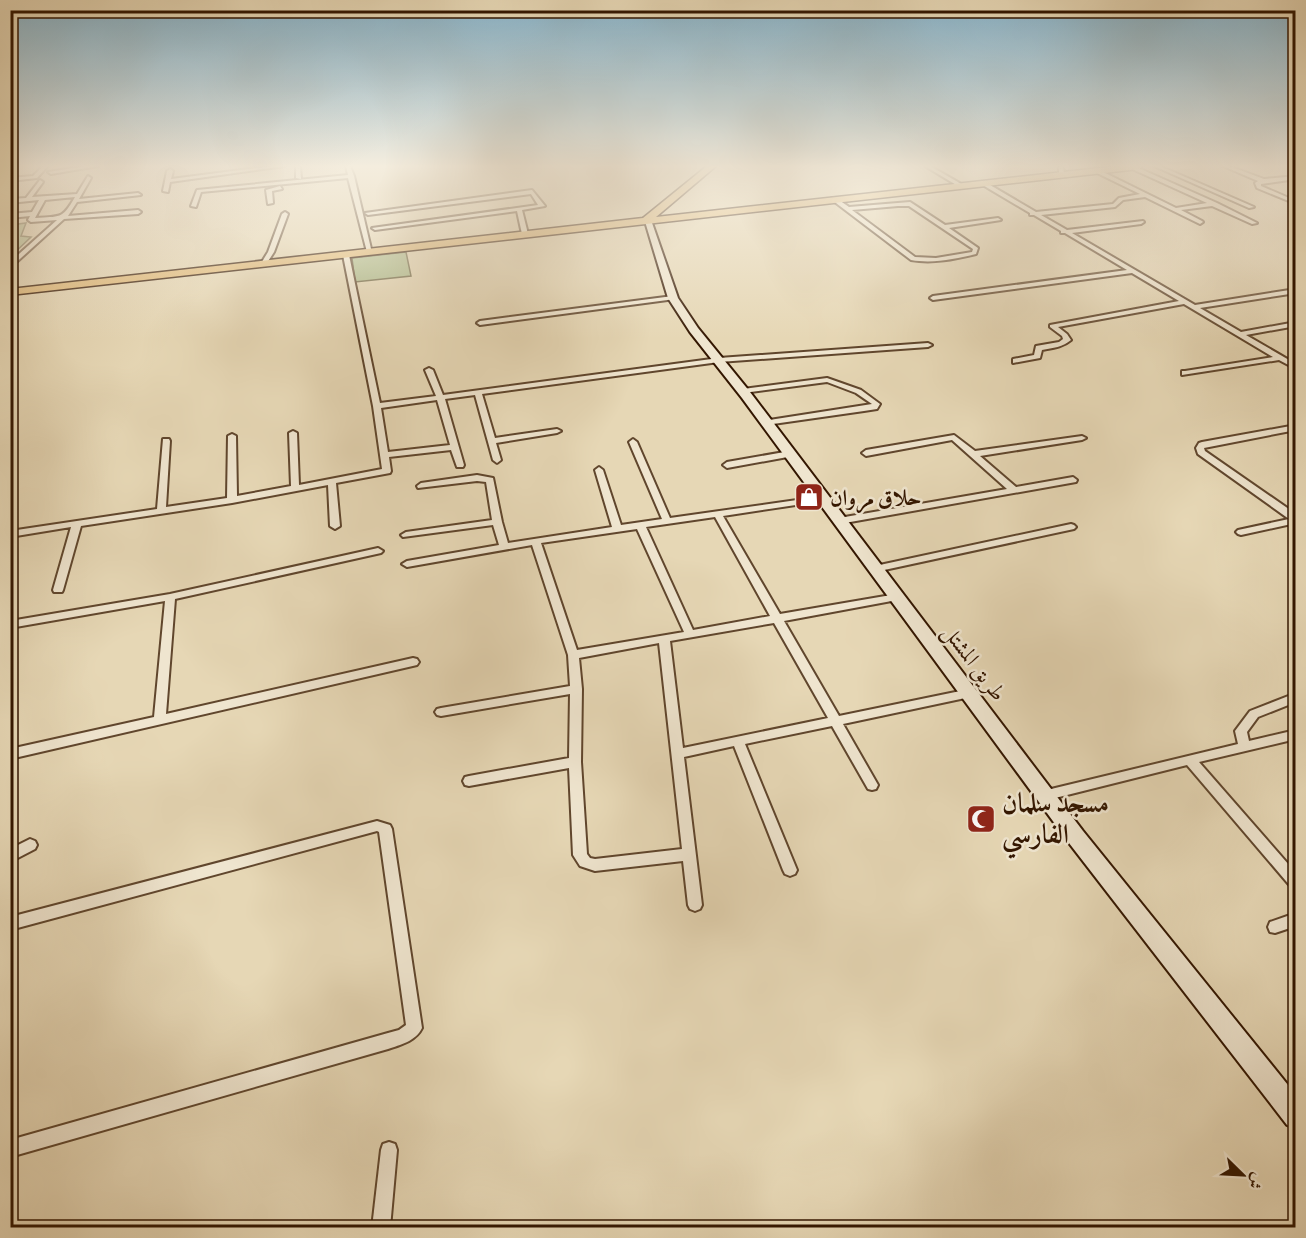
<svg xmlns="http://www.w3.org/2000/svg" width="1306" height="1238" viewBox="0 0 1306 1238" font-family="'Libre Bodoni',Amiri,serif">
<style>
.green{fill:#b2bf90;stroke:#726a48;stroke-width:1.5}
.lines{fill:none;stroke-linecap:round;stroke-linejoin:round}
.minor-casing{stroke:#60462d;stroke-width:4}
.secondary-casing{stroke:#331600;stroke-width:4}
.primary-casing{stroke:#331600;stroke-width:3}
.minor{fill:#efe5cf;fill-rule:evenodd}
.secondary{fill:#efe5cf;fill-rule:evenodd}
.primary{fill:#e3bc7a;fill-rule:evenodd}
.labels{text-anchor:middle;stroke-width:5;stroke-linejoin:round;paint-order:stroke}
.poi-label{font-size:22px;font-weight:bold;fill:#331600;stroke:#efe5cf;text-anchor:start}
.street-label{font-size:22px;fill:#331600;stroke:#efe5cf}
.near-poi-label{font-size:27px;font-weight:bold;fill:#331600;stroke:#efe5cf;text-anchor:start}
</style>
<rect width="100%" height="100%" fill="#e6d7b5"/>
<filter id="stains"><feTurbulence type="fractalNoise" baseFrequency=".00333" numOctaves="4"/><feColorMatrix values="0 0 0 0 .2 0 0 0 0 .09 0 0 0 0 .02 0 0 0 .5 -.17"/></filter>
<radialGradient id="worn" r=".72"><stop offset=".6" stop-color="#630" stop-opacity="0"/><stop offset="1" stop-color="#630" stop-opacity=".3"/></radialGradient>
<g class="green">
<polygon points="26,223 21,236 31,237 11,256 11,225"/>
<polygon points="406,252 411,276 355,282 352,258"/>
</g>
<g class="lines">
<g class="minor-casing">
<g id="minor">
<polygon points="43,166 48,166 37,178 10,181 10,178 33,176"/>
<polygon points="86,166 98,166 51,174 48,172"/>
<polygon points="272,166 285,166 170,182 168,192 163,191 167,171 170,169 173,171 171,179"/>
<polygon points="296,166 300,166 301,179 296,178"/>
<polygon points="346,166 350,166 354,176 372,253 367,252 348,178 201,192 196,207 191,206 197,190 348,175"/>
<polygon points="925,166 930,166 963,185 958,186"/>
<polygon points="1059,166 1063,166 1064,175 1059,174"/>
<path d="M1130,166H1134L1217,203L1257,223L1252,224L1212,206L1181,210L1202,221L1203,222L1200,224L1145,197L1123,200L1115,207L1041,215L1067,230L1143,221L1144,222L1141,224L1072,233L1195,305L1296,289V293L1200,308L1241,332L1296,322V326L1246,335L1296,364V369L1279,360L1182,375V371H1185L1273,357L1184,304L1058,327L1067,334L1071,340C1063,347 1053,348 1042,350L1040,358L1013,363V359L1034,355L1036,346L1059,342L1063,339L1062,336L1050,327V325L1179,301L1132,273L933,300L930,298L933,296L1127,270L1065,233H1061V231L1034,215H1030V213L981,184V182H985L1036,212L1113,204L1119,198L1140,194L1093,171L1095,168L1176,208L1207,203L1130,168Z"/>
<polygon points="1154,166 1160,166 1254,207 1249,208"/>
<polygon points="1223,166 1229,166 1264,179 1296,176 1296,179 1261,184 1261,186 1296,201 1296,204 1257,188 1255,183 1258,181"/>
<path d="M88,176L91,178L79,199L138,193L141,195L77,202L68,216L138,210L141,212L138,214L64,219L10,268V262L57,220L31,222L28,220L30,216L10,218V214L32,212L39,200L10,203V199L26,198L40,180L43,182L32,197L77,194ZM75,197C62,220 60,216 35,218L45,200Z"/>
<polygon points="280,186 282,189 272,191 273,203 268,204 266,190"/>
<polygon points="532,190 545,206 522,210 528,234 525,236 522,234 517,211 375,230 372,228 538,205 531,194 368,215 365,213"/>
<path d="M832,198H836L849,207L910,202L945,225L998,218L1001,220L949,228L978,248L976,254C955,259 933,264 911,260L832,200ZM898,206H909L973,249L972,252L936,258L915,257L852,210Z"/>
<polygon points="285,212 288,214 274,252 265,266 261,266 260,265 268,252 282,214"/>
<path d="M346,253L349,255L380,403L436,396L425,370L429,368L433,370L443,395L719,358L928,343L932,345L928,347L719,362L482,394L495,438L557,429L561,431L557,433L496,443L501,460L497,463L493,460L475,395L445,399L464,465L463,467H457L451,450L389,457L391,471L390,473L336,483L340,526L335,529L330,526L328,485L232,503L81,526L63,590L62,592H54L53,590L71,527L10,537V531L157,509L163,439H169L170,441L166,507L227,498L228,436L232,434L236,436L237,496L291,486L289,433L293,431L297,433L299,485L382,469L373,406L343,255ZM437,400L450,445L388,452L381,408Z"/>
<polygon points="673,296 675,297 675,299 480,325 477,323 480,321"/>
<polygon points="827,378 861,390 880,404 877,409 864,411 766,425 763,425 763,421 872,404 856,393 827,382 743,393 739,391 743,389"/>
<polygon points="1296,425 1296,430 1204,448 1205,451 1296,514 1296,523 1241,535 1238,534 1236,532 1238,530 1289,519 1198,454 1196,448 1199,443 1202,442"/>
<polygon points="954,435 975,451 1082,436 1086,438 1082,440 980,456 1016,487 1073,477 1077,480 1076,482 839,524 836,523 834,521 839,518 1007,489 952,440 866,456 862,453 866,450"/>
<path d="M633,439L637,442L670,518L825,496L827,498L825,500L822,501L723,516L780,614L897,594L901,595L902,597L897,600L784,621L839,716L970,689L974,690L976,693L974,696L970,697L843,724L878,785L876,789L872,790L868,789L832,726L745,744L797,870L795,874L790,876L785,874L783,870L734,746L684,757L702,905L700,909L695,911L690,909L688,905L683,861L595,871L580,866L573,855L569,768L469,786L465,785L463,781L465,777L469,776L569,758L570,694L441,716L437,715L435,712L437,709L441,708L570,686L568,655L532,545L407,567L402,564L407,561L499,545L493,525L403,537L401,535L406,532L492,520L486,482L477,481L418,488L417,486L421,483L477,475L493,478L502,522L508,543L612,527L595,470L599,467L603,470L621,525L662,519L629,442ZM715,517L770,616L693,630L646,527ZM637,529L684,632L577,650L541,543ZM774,623L828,718L683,748L670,641ZM659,643L682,849L595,859L590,858L587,854L581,762L582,689L579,658Z"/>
<polygon points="790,451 793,452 793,456 727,468 723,465 727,462"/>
<polygon points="1071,524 1074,525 1076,527 1074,529 875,572 870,569 875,566"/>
<polygon points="378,548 383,551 381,553 175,599 166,714 413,658 417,659 419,662 417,665 10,759 10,749 154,717 165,601 10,628 10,621 170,594"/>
<polygon points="1296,693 1296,702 1258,717 1247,732 1249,741 1296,730 1296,739 1199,762 1296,873 1296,889 1291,887 1187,765 1047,800 1043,799 1041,795 1043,791 1047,790 1238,744 1235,731 1250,711"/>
<path d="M377,821L390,825L392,829L422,1028C416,1041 400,1045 388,1049L10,1157V1140L388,1033L399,1030L406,1025L379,832L377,831L10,930V917Z"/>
<polygon points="30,839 35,841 37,845 35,849 10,862 10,849"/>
<polygon points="1296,913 1296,926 1275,933 1270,932 1268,927 1270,922"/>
<polygon points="389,1142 395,1144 397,1150 390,1228 372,1228 381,1150 383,1144"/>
</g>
</g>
<g class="secondary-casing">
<polygon id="secondary" points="644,218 651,220 678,298 698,328 750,392 1083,831 1296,1095 1296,1129 1287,1125 1069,843 742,398 690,332 668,298"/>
</g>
<g class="primary-casing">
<polygon id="primary" points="707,166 716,166 656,217 1117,166 1143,166 1139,169 10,295 10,289 643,218"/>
</g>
<use href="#minor" class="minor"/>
<use href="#secondary" class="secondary"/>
<use href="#primary" class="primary"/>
</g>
<linearGradient id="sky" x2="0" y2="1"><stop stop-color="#87b6cf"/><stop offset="0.49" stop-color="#f4edde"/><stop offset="1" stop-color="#f4edde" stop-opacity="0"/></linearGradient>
<rect width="1306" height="339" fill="url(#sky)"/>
<defs>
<g id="shop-square" transform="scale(1.5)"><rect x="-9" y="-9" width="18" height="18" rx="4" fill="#8f2418" stroke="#efe5cf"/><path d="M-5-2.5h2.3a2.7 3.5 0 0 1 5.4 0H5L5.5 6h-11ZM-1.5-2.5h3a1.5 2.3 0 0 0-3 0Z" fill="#fff"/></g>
<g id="mosque-square" transform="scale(1.5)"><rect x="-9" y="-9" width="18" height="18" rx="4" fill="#8f2418" stroke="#efe5cf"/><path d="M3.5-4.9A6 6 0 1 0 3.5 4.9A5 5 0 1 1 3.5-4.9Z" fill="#fff"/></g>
</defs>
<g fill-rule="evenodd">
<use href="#shop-square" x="809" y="497"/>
<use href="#mosque-square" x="981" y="819"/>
</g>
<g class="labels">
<g class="poi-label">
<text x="830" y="505">حلاق مروان</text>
</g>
<g class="street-label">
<text transform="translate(975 662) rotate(53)" y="8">طريق المشتل</text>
</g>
<g class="near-poi-label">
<text x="1002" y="812">مسجد سلمان<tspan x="1002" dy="31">الفارسي</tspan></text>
</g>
</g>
<rect width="1306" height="1238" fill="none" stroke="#e6d7b5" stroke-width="36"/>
<rect x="12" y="12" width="1282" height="1214" fill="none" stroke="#331600" stroke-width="3"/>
<rect x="18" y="18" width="1270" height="1202" fill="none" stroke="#331600" stroke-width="1.5"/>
<g transform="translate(1243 1175) rotate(114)" stroke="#efe5cf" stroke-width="4.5" paint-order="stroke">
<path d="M0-4.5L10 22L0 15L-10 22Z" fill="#331600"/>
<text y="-9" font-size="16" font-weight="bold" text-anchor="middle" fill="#331600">ش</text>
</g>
<rect width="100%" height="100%" filter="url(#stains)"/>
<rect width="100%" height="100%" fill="url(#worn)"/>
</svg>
